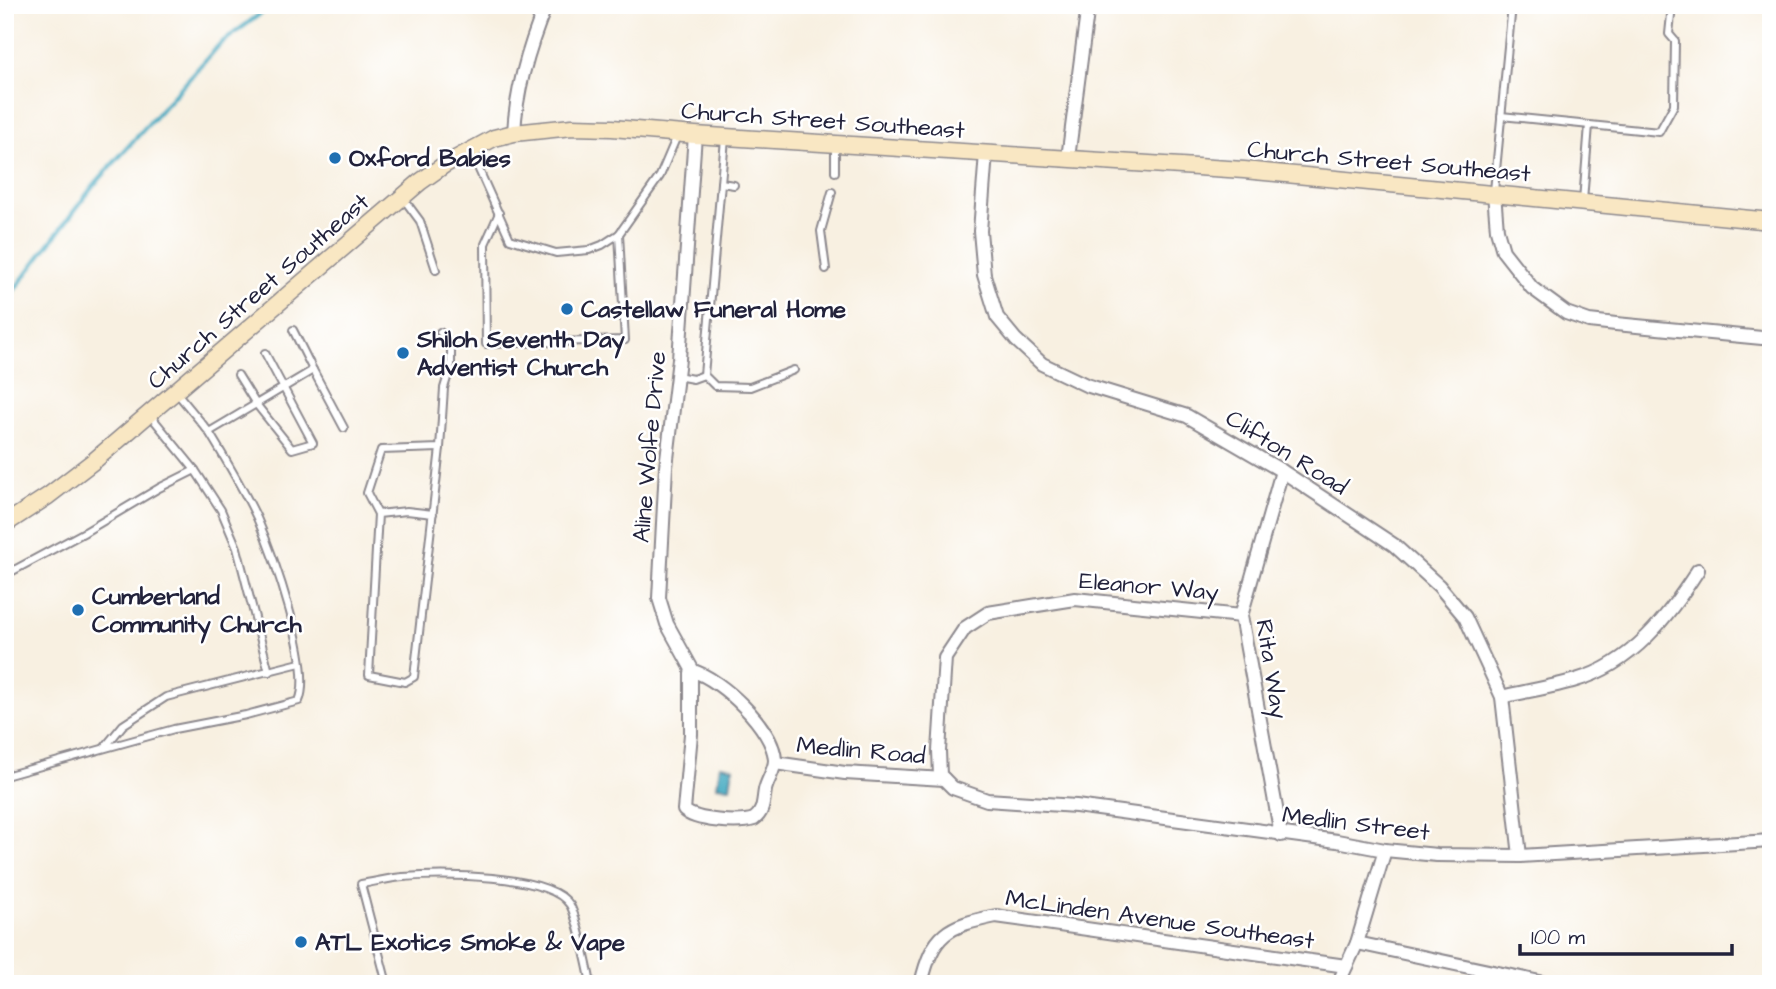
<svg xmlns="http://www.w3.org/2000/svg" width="1776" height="989" viewBox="0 0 1776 989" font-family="'Architects Daughter',sans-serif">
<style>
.water{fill:#40a8c0;stroke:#31657e;stroke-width:2}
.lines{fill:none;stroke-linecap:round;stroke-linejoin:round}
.stream{stroke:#40a8c0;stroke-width:4.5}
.lane-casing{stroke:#8d898e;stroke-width:10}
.street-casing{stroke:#8d898e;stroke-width:16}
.secondary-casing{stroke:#8d898e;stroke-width:19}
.lane{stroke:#fff;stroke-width:6}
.street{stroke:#fff;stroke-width:12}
.secondary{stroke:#f9e7c3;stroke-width:16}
.poi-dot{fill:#1f6fb2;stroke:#fff;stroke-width:2.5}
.labels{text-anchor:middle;stroke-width:5;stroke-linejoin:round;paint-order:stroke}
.street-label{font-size:24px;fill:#22223b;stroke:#fff}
.poi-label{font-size:24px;font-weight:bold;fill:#22223b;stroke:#fff;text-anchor:start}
</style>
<rect width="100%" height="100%" fill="#fff"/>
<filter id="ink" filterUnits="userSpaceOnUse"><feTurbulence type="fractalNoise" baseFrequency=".0143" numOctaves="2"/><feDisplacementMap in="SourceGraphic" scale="14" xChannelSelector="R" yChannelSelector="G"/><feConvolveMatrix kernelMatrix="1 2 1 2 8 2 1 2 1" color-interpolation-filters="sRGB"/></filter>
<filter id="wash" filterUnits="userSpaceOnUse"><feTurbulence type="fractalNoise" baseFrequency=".00686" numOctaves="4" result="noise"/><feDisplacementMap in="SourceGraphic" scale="28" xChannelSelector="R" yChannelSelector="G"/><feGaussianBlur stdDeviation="1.57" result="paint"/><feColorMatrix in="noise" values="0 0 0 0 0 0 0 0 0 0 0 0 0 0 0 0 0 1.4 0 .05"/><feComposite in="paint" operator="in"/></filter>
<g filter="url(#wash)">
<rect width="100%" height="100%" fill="#f8f0e1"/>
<polygon class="water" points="720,765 733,767 730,787 717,786"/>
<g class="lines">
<polyline class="stream" points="5,302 94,185 220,44 272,5"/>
</g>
</g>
<g filter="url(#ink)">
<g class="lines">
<g class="lane-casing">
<g id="lane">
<polyline points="1501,116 1659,132 1674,105 1675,41 1669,34 1672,5"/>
<polyline points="725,139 721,183 734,185"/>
<polyline points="471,152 510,239 556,253 589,250 602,245 619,234 660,176 677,136"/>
<polyline points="835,172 835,146"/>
<polyline points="721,183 704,375 715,386 750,387 794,370"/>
<polyline points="1494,191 1512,5"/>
<polyline points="403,198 420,221 436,270"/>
<polyline points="1583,201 1589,125"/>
<polyline points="499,213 485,244 486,344 625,340 619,234"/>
<polyline points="826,269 821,231 832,192"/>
<polyline points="293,330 313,370"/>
<polyline points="238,375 256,404 292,449 313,443 265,353"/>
<polyline points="677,376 693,379 704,375"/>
<polyline points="177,393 209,432 313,370 344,428"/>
<polyline points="150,415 195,470 221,510 237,548 269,672"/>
<polyline points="378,514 367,493 381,450 440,448 444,388 451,365 451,343 440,332"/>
<polyline points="433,514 407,511 378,514 369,675 405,682 414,677 440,448"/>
<polyline points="5,575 85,532 159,488 195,470"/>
<polyline points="105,747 123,725 166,697 300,663"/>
<path d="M5,776L174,729L246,715L299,701C314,667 272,552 257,518C243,488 226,460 209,432"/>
<path d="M387,984L361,884C375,882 389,878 403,877C439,874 550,873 570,905C577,917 588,968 591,984"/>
</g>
</g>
<g class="street-casing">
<g id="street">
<path d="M514,133C516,89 529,46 546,5"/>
<polyline points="986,153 980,231 984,275 997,317 1016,340 1042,364 1086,385 1187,416 1282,471 1394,545 1439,586 1465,617 1502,697 1520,856"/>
<polyline points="1068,158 1088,5"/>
<polyline points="1494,193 1497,230 1503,251 1532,288 1566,313 1589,321 1616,324 1762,338"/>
<polyline points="1241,616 1075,599 988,613 965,628 945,658 939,751 940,775 953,788 987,800 1076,806 1337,841 1385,850 1437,855 1520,856 1771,841"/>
<polyline points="693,671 667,624 659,598 666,467 679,359 695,135"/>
<path d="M693,671C721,679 774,729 775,760C775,770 767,780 765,790C763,801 764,812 754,819C739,824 695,821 684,810L691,734V673Z"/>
<path d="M1502,697C1527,691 1552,687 1576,680C1632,664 1668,617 1698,570"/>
<polyline points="775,763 845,773 944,779"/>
<polyline points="1281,835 1241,616 1282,471"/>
<polyline points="1357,943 1549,984"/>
<path d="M921,984C933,933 947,926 996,916L1346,966"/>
<polyline points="1338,984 1357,943 1385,850"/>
</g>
</g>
<g class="secondary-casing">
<polyline id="secondary" points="5,524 48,496 95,460 420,182 444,165 494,138 514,133 572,127 612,128 695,135 1244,170 1771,221"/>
</g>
<use href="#lane" class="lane"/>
<use href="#street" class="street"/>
<use href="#secondary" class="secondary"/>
</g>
</g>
<g class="poi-dot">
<circle cx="335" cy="158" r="7"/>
<circle cx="567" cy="309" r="7"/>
<circle cx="403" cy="353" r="7"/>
<circle cx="78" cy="610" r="7"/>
<circle cx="301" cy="942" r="7"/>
</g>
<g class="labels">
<g class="street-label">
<text transform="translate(823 120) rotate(4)" y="8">Church Street Southeast</text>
<text transform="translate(1389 161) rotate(5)" y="8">Church Street Southeast</text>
<text transform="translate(258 291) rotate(-41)" y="8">Church Street Southeast</text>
<text transform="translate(649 447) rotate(-85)" y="8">Aline Wolfe Drive</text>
<text transform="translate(1287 452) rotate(32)" y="8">Clifton Road</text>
<text transform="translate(1149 586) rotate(5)" y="8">Eleanor Way</text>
<text transform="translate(1272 669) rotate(81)" y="8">Rita Way</text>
<text transform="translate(861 750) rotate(5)" y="8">Medlin Road</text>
<text transform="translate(1356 823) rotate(7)" y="8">Medlin Street</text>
<text transform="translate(1160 919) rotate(8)" y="8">McLinden Avenue Southeast</text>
</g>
<g class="poi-label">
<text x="349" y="166">Oxford Babies</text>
<text x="581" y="317">Castellaw Funeral Home</text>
<text x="417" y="347">Shiloh Seventh Day<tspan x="417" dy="28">Adventist Church</tspan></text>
<text x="92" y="604">Cumberland<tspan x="92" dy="28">Community Church</tspan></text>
<text x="315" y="950">ATL Exotics Smoke &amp; Vape</text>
</g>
</g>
<rect width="1776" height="989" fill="none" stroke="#fff" stroke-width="28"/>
<path d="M1520 944v10h212v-10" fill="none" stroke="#22223b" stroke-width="3.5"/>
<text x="1531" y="944" font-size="21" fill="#22223b" stroke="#ffffff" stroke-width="5" paint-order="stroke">100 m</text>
</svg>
